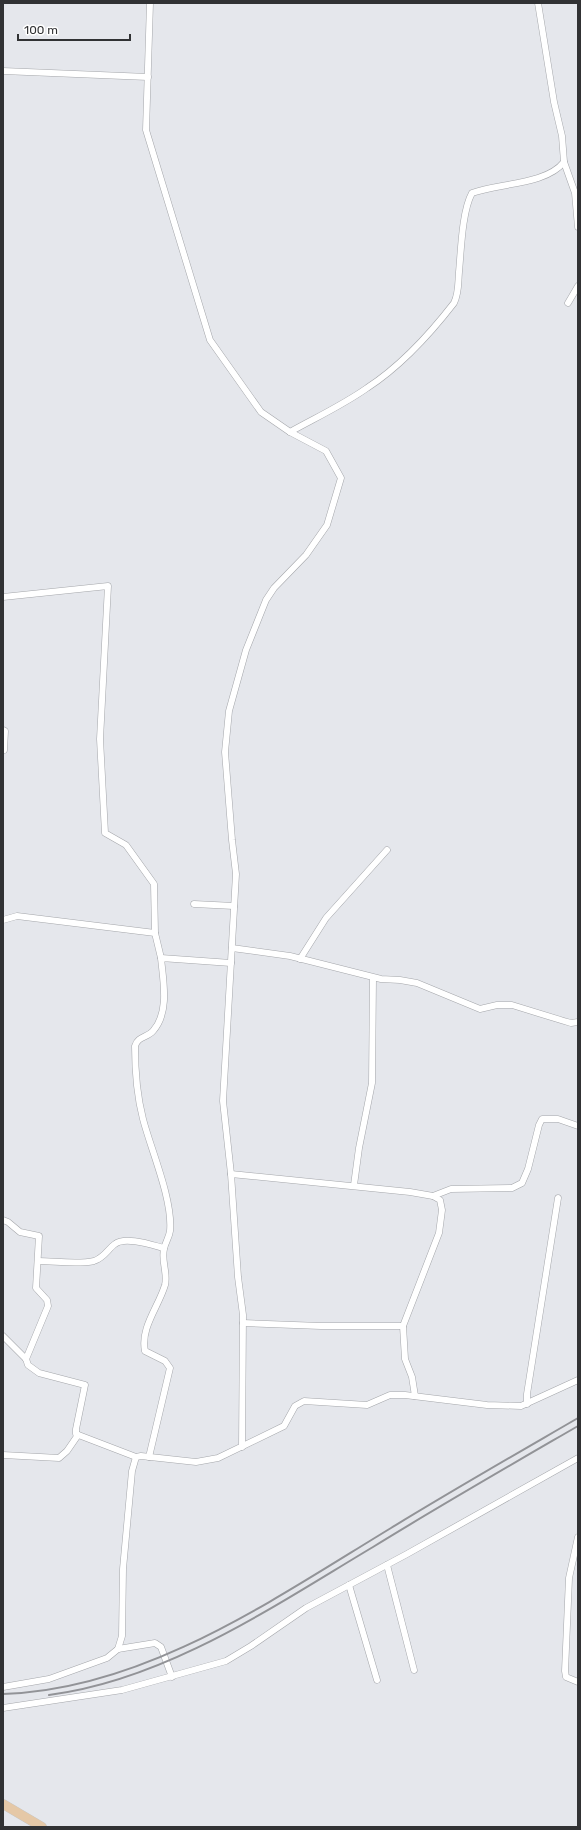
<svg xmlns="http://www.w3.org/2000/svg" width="581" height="1830" viewBox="0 0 581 1830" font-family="Rubik,sans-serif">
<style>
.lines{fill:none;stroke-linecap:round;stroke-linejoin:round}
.street-casing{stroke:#a4a6aa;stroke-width:7}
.primary-casing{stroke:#c5c6c6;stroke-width:10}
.street{stroke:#fff;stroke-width:6}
.primary{stroke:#e5c8a7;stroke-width:9}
.rail{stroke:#929397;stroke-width:2}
</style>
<rect width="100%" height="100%" fill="#e5e7ec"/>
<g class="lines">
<g class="street-casing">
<g id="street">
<polyline points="150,3 146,130 210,340 261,412 290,432 326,451 341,478 327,525 306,555 274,588 266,600 246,650 229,711 225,752 232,840 236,874 223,1101 231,1174 238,1277 243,1315 242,1447"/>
<polyline points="538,3 554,102 562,136 564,162 575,193 578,227"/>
<polyline points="3,71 148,77"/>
<polyline points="568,303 578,286"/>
<path d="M290,432C315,418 343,405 367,388C401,366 430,334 454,303C459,293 458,283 459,272C461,251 462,211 472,193C498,183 546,185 564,162"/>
<polyline points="3,597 108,586 100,739 105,833 126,845 154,884 155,933"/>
<polyline points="3,730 5,731 4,750"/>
<polyline points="194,904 234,906"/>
<polyline points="3,920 17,916 155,933 161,958"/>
<polyline points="232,948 290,956 381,979 400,980 417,983 480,1009 497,1005 512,1005 564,1021 571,1023 578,1022"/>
<polyline points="300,959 326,918 387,850"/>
<polyline points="231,1174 410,1192 433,1196 440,1200 442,1210 439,1233 403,1326 405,1359 412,1377 415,1396"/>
<polyline points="354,1185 359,1148 372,1083 373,978"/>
<polyline points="433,1196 451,1189 512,1188 522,1183 528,1169 539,1125 542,1119 558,1119 578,1126"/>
<polyline points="3,1220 8,1222 20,1232 39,1236 36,1288 47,1300 48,1306 26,1359"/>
<path d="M38,1261C55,1261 77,1265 94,1261C104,1258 108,1249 115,1244C125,1236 152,1245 164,1248"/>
<polyline points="243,1323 321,1326 403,1326"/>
<polyline points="3,1336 26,1359 28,1365 39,1373 85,1385 76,1429 76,1434 136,1457"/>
<polyline points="527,1404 527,1394 558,1198"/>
<polyline points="3,1455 59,1458 67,1451 78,1435"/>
<path d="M149,1457L170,1368L165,1361L145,1351C140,1328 159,1306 165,1285C168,1273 161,1261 164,1249C165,1243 169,1238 170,1231C173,1200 151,1150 143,1119C137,1096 135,1070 135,1046C138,1036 147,1038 153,1031C170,1012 163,980 161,958L231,963"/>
<polyline points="578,1537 569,1578 565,1671 566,1677 578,1682"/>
<polyline points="387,1565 414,1670"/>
<polyline points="349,1585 377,1680"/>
<polyline points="118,1649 122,1636 123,1569 132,1471 136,1457 141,1456 196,1462 218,1458 284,1426 295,1406 304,1401 367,1405 390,1395 405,1395 487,1405 521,1406 578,1380"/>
<polyline points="3,1687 49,1679 107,1658 118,1649 155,1643 161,1647 172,1677"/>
<polyline points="3,1708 122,1690 226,1661 251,1646 306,1608 407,1554 578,1458"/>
</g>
</g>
<g class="primary-casing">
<polyline id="primary" points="3,1804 42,1827"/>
</g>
<use href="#street" class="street"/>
<use href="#primary" class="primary"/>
<g class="rail">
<path d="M3,1694C144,1690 274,1599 391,1528C453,1490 516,1454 578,1418"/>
<path d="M49,1695C166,1680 274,1606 373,1547C441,1505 509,1466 578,1426"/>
</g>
</g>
<rect width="581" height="1830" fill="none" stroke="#313234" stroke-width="8"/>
<path d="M18 34v6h112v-6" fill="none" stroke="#313234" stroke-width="2"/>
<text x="24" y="34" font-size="12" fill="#313234" stroke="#ffffff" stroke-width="3" paint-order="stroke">100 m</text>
</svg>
